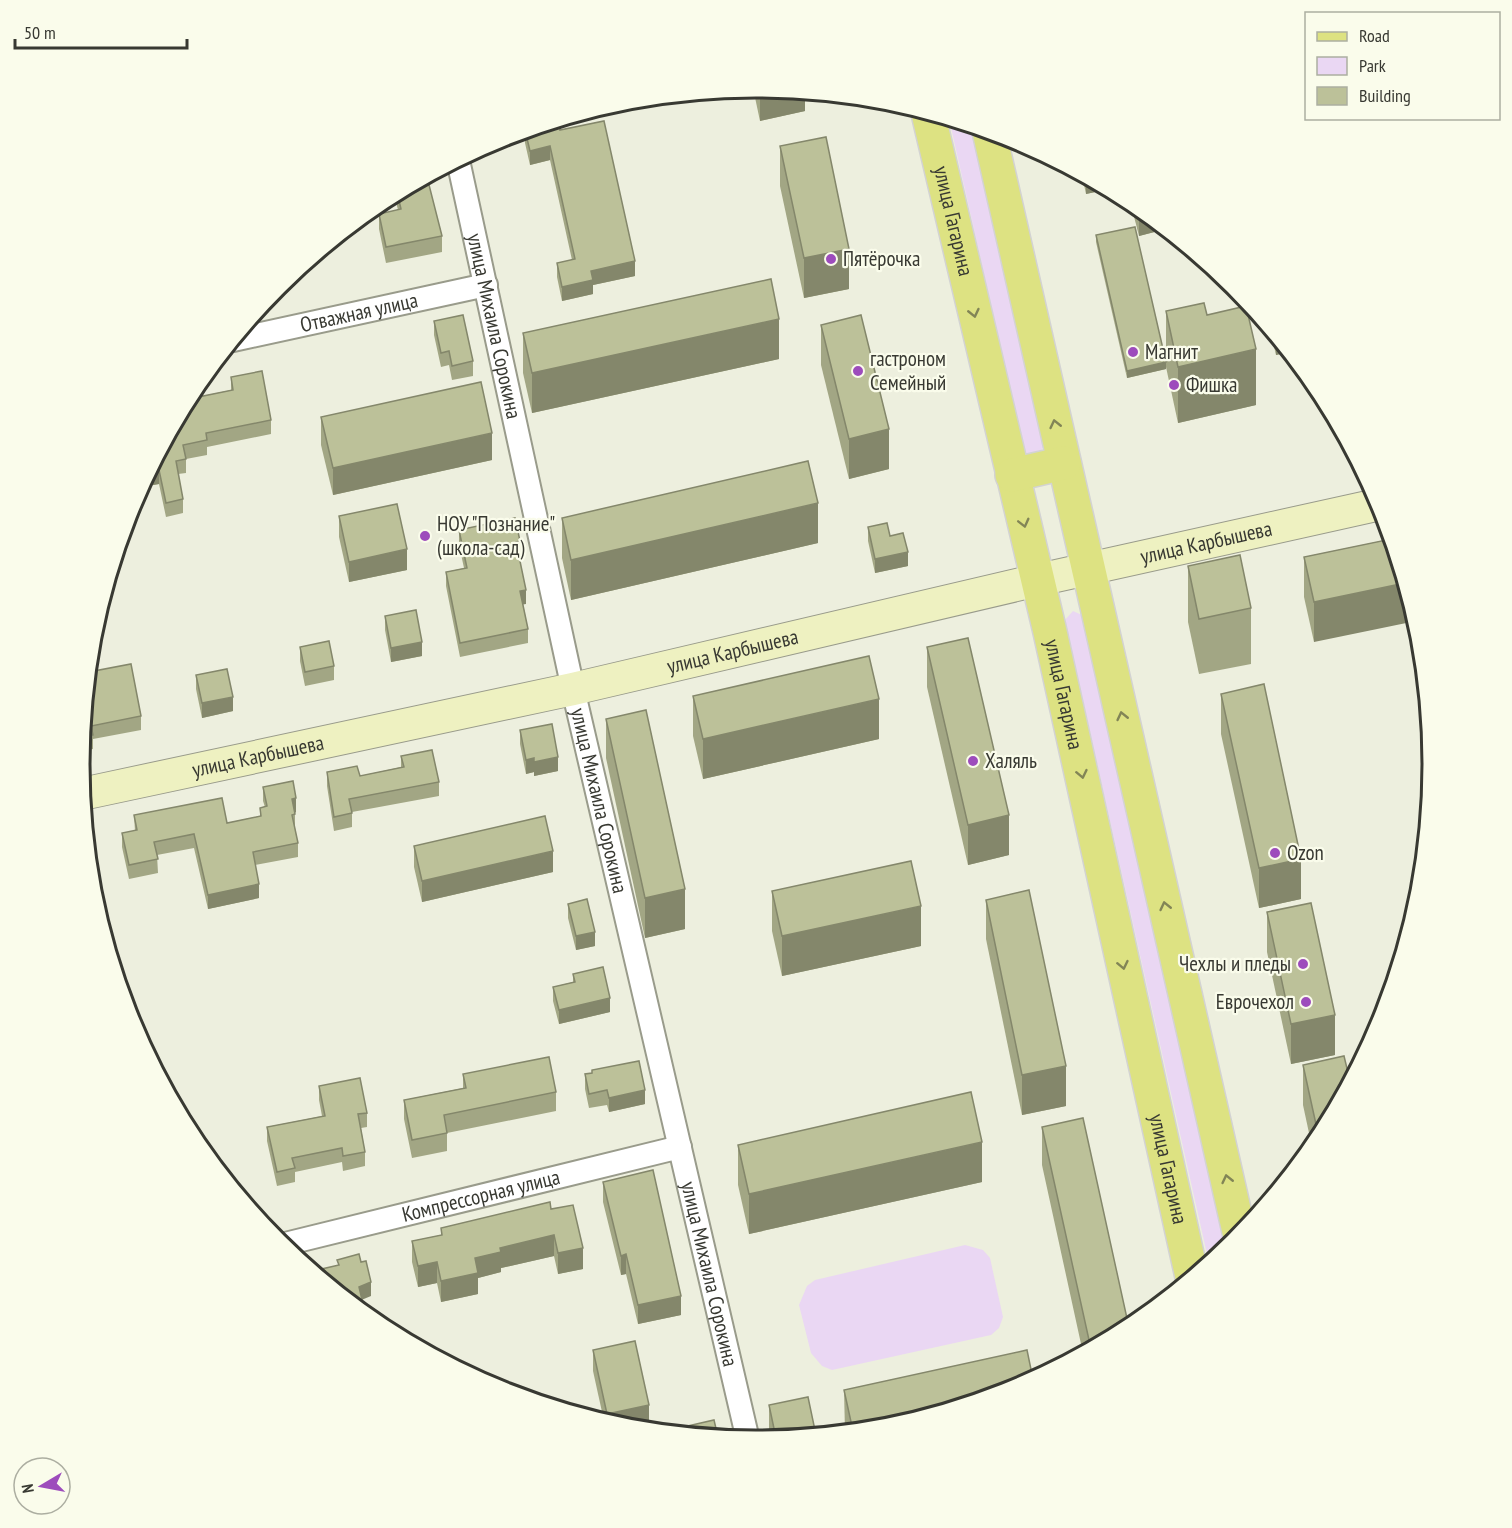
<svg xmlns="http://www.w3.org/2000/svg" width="1512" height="1528" viewBox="0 0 1512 1528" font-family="'PT Sans Narrow',sans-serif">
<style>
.green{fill:#ead7f3}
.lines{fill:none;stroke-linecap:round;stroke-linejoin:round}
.street-casing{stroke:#999b8b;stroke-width:26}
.secondary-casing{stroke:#999b8b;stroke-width:34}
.primary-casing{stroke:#d3d3d2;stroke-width:36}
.street{stroke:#fff;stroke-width:22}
.secondary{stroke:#eef1c1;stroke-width:32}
.primary{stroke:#dde282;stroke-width:33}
.wall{fill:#a2a684}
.shaded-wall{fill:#84876b}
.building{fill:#bcc199;stroke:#84876b;stroke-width:1.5}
.oneway{stroke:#828556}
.poi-dot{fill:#9d4cbc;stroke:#fafceb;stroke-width:2}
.labels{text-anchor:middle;stroke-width:4.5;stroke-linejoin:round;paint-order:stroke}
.street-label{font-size:21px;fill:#383932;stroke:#fafceb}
.poi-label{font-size:21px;fill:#383932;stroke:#fafceb;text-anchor:start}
.rim{fill:none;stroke:#383932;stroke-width:3}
</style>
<rect width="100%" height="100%" fill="#edefde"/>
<g class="green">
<polygon points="949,119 970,125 1043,447 1040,454 1029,456 1024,451"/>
<polygon points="1073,611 1084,616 1225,1250 1209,1263 1065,620"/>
<polygon points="965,1245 983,1250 990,1258 1003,1317 999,1328 991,1335 832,1370 822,1366 811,1353 799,1305 807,1286 815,1280"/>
</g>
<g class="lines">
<g class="street-casing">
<g id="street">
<path id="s1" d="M458,160L573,689L748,1440"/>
<path id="s2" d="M233,340L486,285"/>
<path id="s3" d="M281,1245L680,1147"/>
</g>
</g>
<g class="secondary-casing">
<g id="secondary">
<path id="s4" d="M82,794L573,689L1038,580L1381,504"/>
</g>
</g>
<g class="primary-casing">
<g id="primary">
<path id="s5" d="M928,113L1050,632L1192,1277"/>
<polyline points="989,131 1240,1236"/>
<polyline points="1012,475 1064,463"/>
</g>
</g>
<use href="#street" class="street"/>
<use href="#secondary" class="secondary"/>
<use href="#primary" class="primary"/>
</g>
<g class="wall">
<polygon points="753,88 805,92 805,111 760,121"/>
<polygon points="525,130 560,130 635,276 593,285 593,294 562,301 557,277 557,263 572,260 550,160 530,165 525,143"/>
<polygon points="780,146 849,289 804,298 780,186"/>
<polygon points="1082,175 1109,189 1086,194"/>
<polygon points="427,177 442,236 442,252 386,263 379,229 379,214 398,210 394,194"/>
<polygon points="1130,201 1132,202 1166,229 1139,236"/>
<polygon points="1096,235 1166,369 1127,378 1096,242"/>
<polygon points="1166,311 1207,315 1256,405 1178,423 1166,367"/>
<polygon points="434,321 473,361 473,376 452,380 449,365 441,367 434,335"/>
<polygon points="821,325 889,469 849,479 821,365"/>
<polygon points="1270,330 1289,352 1276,355"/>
<polygon points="523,333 779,359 532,413 523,373"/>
<polygon points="231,377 271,420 271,434 207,447 207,455 186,459 186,473 178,474 183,499 183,513 166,517 159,484 147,486 145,478 194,388 198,397 231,390"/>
<polygon points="321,417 492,460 333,495 321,445"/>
<polygon points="339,516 407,570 349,582 339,537"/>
<polygon points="562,518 818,543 571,600 562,558"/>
<polygon points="868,527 890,536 908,566 875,573 868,541"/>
<polygon points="459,530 520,555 519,555 526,604 523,604 528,629 528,643 460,657 446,586 446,572 464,568 459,545"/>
<polygon points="1391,539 1314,642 1304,597 1304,557"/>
<polygon points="1188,566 1251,608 1251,664 1199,674 1188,622"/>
<polygon points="385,616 422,656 391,662 385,630"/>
<polygon points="300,647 334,666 334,680 305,686 300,661"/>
<polygon points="927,647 1009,855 968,865 927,687"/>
<polygon points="89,672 141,716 141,730 93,739 93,749 81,751"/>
<polygon points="196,675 233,711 202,718 196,689"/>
<polygon points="1221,694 1301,899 1259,908 1221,734"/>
<polygon points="693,696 879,739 703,779 693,736"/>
<polygon points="606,719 685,929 645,938 606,758"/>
<polygon points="520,730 558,771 534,776 534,772 526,774 520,744"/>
<polygon points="401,756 439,782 439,796 352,812 352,827 334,831 327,786 327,772 360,776 401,767"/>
<polygon points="263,787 296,812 295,813 295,828 298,843 298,857 255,865 259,898 208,909 194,848 157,855 158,873 129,879 122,847 122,833 135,831 134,815 227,823 260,816 260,808 265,807 263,801"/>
<polygon points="414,846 553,872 422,902 414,867"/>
<polygon points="772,891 921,946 782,976 772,931"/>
<polygon points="986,900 1066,1106 1022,1115 986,939"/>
<polygon points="568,904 595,946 576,950 568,918"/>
<polygon points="1267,912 1335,1055 1291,1064 1267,952"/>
<polygon points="573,974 610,1012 559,1024 553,1001 553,987 573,982"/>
<polygon points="1303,1065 1350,1081 1318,1140 1312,1147 1303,1105"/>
<polygon points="463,1074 556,1092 556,1111 447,1133 447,1151 412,1158 404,1119 404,1100 463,1088"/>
<polygon points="585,1074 645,1104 609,1112 607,1105 589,1108 585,1089"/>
<polygon points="319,1086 367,1113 367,1127 361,1128 365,1152 365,1166 343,1171 342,1162 295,1172 295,1182 277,1186 267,1141 267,1127 322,1116 319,1100"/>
<polygon points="1042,1127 1128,1323 1132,1327 1083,1353 1042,1165"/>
<polygon points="738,1145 982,1182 749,1234 738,1185"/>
<polygon points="603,1182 681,1315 638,1324 626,1274 621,1275 603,1202"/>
<polygon points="551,1209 583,1269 558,1274 554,1256 501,1268 501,1272 478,1278 478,1294 441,1302 437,1283 418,1287 412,1262 412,1241 441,1235 441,1228"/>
<polygon points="593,1350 649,1426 636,1429 624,1427 604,1421 593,1371"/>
<polygon points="844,1390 888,1428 845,1432"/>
<polygon points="769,1405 816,1435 769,1439"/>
</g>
<g class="shaded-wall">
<polygon points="760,88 805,92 805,111 760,121"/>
<polygon points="550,146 550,160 530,165 530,151"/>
<polygon points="1086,177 1109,189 1086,194"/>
<polygon points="1139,207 1166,229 1139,236"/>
<polygon points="849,249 849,289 804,298 804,258"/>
<polygon points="635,261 635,276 593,285 593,294 562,301 562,287 591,271"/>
<polygon points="779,319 779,359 532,413 532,373"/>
<polygon points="1276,337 1289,352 1276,355"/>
<polygon points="1256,349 1256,405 1178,423 1178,367"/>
<polygon points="1166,362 1166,369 1127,378 1127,371"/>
<polygon points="889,429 889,469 849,479 849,439"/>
<polygon points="492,433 492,460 333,495 333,468"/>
<polygon points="159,470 159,484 147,486 147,475 149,472"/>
<polygon points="818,503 818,543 571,600 571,560"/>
<polygon points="520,541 520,555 516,556 516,542"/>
<polygon points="407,549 407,570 349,582 349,562"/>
<polygon points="908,552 908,566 875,573 875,559"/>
<polygon points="1405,583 1416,621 1314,642 1314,602"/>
<polygon points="526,590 526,604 520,605 520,591"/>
<polygon points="422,642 422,656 391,662 391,648"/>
<polygon points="233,697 233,711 202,718 202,703"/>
<polygon points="879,699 879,739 703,779 703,739"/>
<polygon points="558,757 558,771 534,776 534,762"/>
<polygon points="534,758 534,772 526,774 526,760"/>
<polygon points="296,798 296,812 292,813 292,799"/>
<polygon points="1009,815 1009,855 968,865 968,825"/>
<polygon points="553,851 553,872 422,902 422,881"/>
<polygon points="1301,859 1301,899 1259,908 1259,868"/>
<polygon points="259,884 259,898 208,909 208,895"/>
<polygon points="685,889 685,929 645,938 645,898"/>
<polygon points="921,906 921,946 782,976 782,936"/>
<polygon points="595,932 595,946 576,950 576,936"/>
<polygon points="610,998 610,1012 559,1024 559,1010"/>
<polygon points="1335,1015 1335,1055 1291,1064 1291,1024"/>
<polygon points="1066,1066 1066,1106 1022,1115 1022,1075"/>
<polygon points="645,1090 645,1104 609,1112 609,1098"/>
<polygon points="982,1142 982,1182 749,1234 749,1194"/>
<polygon points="554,1235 554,1256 501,1268 501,1272 478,1278 478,1294 441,1302 441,1281 475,1258 500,1248"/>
<polygon points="583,1248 583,1269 558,1274 558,1253"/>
<polygon points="626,1254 626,1274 621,1275 621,1256"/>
<polygon points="437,1262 437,1283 418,1287 418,1266"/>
<polygon points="371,1282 371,1296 359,1301 359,1287"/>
<polygon points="681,1296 681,1315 638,1324 638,1305"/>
<polygon points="363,1304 363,1313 355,1306"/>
<polygon points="649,1405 649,1426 636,1429 624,1427 607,1422 607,1414"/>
</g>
<g class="building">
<polygon points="604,121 635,261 591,271 593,280 562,287 557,263 575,259 550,146 530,151 525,130 560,122 560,130"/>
<polygon points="826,137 849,249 804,258 780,146"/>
<polygon points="427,177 442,236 386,247 379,214 401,209 397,192"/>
<polygon points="1135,227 1166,362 1127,371 1096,235"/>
<polygon points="771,279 779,319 532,373 523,333"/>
<polygon points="1204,303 1207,315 1246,306 1256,349 1178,367 1166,311"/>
<polygon points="463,315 473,361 452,366 449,351 441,353 434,321"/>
<polygon points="861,315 889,429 849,439 821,325"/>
<polygon points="262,371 271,420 206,433 207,440 183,445 186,459 176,461 183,499 166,503 159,470 149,472 174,426 176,425 175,423 194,388 196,385 198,397 233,390 231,377"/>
<polygon points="481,382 492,433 333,468 321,417"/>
<polygon points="808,461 818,503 571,560 562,518"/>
<polygon points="397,504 407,549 349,562 339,516"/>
<polygon points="515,518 520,541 516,542 526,590 520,591 528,629 460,643 446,572 467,568 459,530"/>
<polygon points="887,523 890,536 903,533 908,552 875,559 868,527"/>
<polygon points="1391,539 1405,583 1314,602 1304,557"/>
<polygon points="1240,555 1251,608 1199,619 1188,566"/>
<polygon points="416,610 422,642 391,648 385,616"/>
<polygon points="968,638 1009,815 968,825 927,647"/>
<polygon points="329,641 334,666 305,672 300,647"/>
<polygon points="869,656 879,699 703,739 693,696"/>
<polygon points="131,664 141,716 91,726 93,735 82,737 89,672"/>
<polygon points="227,669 233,697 202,703 196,675"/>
<polygon points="1264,684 1301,859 1259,868 1221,694"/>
<polygon points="646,710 685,889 645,898 606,719"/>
<polygon points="552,724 558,757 534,762 534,758 526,760 520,730"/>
<polygon points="432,750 439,782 349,799 352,813 334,817 327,772 357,766 360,776 404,767 401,756"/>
<polygon points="293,781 296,798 292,799 295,814 292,815 298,843 253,852 259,884 208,895 194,834 154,842 158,859 129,865 122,833 137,830 134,815 222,798 227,823 261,816 260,808 267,806 263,787"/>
<polygon points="545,816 553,851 422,881 414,846"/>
<polygon points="911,861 921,906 782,936 772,891"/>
<polygon points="1029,890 1066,1066 1022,1075 986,900"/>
<polygon points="587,899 595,932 576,936 568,904"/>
<polygon points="1311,903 1335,1015 1291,1024 1267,912"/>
<polygon points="603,967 610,998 559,1010 553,987 575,982 573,974"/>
<polygon points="120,979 123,997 118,980"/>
<polygon points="1344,1056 1350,1081 1319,1138 1303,1065"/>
<polygon points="549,1057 556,1092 444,1115 447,1133 412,1140 404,1100 466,1088 463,1074"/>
<polygon points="639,1061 645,1090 609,1098 607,1090 589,1094 585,1074 592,1073 592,1070"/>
<polygon points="360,1078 367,1113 358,1114 365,1152 343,1156 342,1148 292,1158 295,1168 277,1172 267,1127 325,1116 319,1086"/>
<polygon points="971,1092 982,1142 749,1194 738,1145"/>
<polygon points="1083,1118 1128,1323 1139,1320 1132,1327 1091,1349 1042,1127"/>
<polygon points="653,1170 681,1296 638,1305 626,1254 621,1256 603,1182"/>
<polygon points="550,1202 551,1209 573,1205 583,1248 558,1253 554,1235 500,1248 501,1252 475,1258 478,1273 441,1281 437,1262 418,1266 412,1241 442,1235 441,1228"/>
<polygon points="359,1254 361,1262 366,1261 371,1282 359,1287 363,1304 355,1306 313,1271 339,1265 337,1260"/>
<polygon points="635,1341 649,1405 607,1414 593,1350"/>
<polygon points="1027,1350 1033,1379 1015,1389 894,1426 883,1428 853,1431 844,1390"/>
<polygon points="808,1397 816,1435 776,1438 769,1405"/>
<polygon points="714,1420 718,1437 684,1433 683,1427"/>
</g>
<defs><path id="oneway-chevron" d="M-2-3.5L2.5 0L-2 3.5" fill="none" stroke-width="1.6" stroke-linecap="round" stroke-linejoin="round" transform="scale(1.5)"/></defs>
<g class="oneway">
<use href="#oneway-chevron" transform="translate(974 313) rotate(77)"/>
<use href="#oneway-chevron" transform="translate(1055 424) rotate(-103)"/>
<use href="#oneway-chevron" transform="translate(1024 523) rotate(76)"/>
<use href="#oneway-chevron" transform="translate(1122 716) rotate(-103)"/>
<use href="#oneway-chevron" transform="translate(1082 774) rotate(78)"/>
<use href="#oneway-chevron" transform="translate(1165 906) rotate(-103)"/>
<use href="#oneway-chevron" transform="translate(1123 965) rotate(78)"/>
<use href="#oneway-chevron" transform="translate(1227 1179) rotate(-103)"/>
</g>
<g class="poi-dot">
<circle cx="831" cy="259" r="6"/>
<circle cx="1133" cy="352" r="6"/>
<circle cx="858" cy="371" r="6"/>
<circle cx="1174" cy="385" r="6"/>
<circle cx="425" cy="536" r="6"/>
<circle cx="973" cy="761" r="6"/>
<circle cx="1275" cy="853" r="6"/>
<circle cx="1303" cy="964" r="6"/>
<circle cx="1306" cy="1002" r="6"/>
</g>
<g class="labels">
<g class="street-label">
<text dy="7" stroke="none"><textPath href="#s5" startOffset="111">улица Гагарина</textPath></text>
<text dy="7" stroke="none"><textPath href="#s2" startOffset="129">Отважная улица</textPath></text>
<text dy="7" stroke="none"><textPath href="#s1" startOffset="170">улица Михаила Сорокина</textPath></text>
<text dy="7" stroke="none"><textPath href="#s4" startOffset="1152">улица Карбышева</textPath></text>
<text dy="7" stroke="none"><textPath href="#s4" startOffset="666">улица Карбышева</textPath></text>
<text dy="7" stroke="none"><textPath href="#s5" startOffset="597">улица Гагарина</textPath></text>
<text dy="7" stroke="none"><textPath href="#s4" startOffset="180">улица Карбышева</textPath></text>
<text dy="7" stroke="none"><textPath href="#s1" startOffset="656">улица Михаила Сорокина</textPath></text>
<text dy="7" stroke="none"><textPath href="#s5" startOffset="1083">улица Гагарина</textPath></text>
<text dy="7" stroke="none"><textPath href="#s3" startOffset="206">Компрессорная улица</textPath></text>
<text dy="7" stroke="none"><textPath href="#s1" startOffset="1142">улица Михаила Сорокина</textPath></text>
</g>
<g class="poi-label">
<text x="843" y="266">Пятёрочка</text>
<text x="1145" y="359">Магнит</text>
<text x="870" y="366">гастроном<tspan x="870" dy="24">Семейный</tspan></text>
<text x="1186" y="392">Фишка</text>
<text x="437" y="531">НОУ "Познание"<tspan x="437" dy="24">(школа-сад)</tspan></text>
<text x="985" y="768">Халяль</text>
<text x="1287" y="860">Ozon</text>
<text x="1291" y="971" text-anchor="end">Чехлы и пледы</text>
<text x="1294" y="1009" text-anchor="end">Еврочехол</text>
</g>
</g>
<path d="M0 0H1512V1528H0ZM90 764a666 666 0 1 1 1332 0a666 666 0 1 1-1332 0Z" fill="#fafceb" fill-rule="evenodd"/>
<path class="rim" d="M90 764a666 666 0 1 1 1332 0a666 666 0 1 1-1332 0Z"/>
<rect x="1305" y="12" width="195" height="108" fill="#fafceb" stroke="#acaea1" stroke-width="1.5"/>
<rect x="1317" y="32" width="30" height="9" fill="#dde282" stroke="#acaea1" stroke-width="1.5"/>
<text x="1359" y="42" font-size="18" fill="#383932">Road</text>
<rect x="1317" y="57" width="30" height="18" fill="#ead7f3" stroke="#acaea1" stroke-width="1.5"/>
<text x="1359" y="72" font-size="18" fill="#383932">Park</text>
<rect x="1317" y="87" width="30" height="18" fill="#bcc199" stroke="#acaea1" stroke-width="1.5"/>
<text x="1359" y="102" font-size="18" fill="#383932">Building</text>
<g transform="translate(42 1486) rotate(260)"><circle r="28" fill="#fafceb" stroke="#acaea1" stroke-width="1.5"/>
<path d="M0-4.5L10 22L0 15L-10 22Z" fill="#9d4cbc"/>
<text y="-9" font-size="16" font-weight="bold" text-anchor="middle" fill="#383932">N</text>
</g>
<path d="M15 39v9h172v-9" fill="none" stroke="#383932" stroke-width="3"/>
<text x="24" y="39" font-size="18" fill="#383932" stroke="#fafceb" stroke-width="4.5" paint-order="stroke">50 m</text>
</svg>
